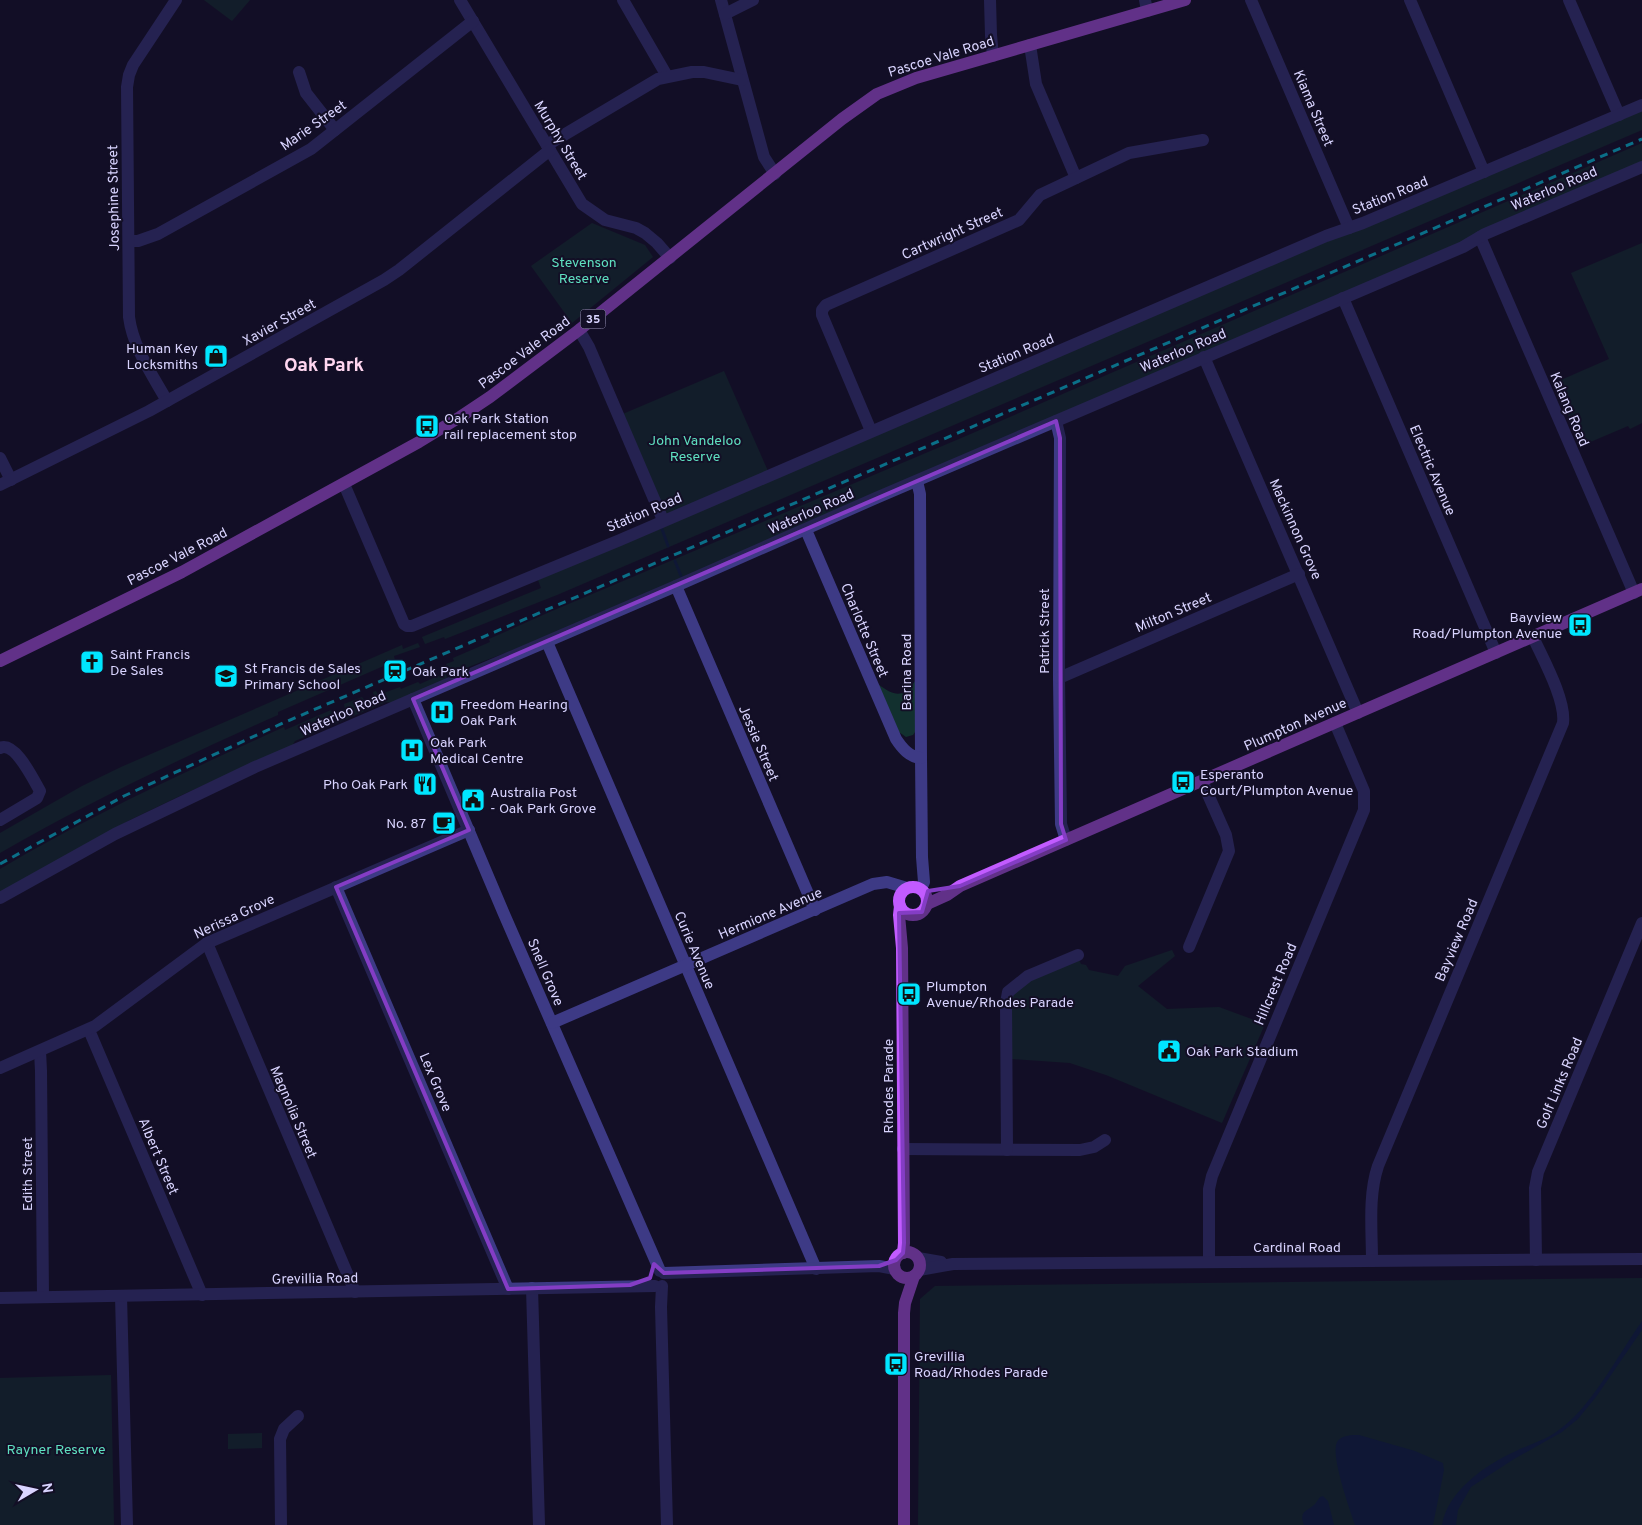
<svg xmlns="http://www.w3.org/2000/svg" width="1642" height="1525" viewBox="0 0 1642 1525" font-family="Overpass,sans-serif">
<style>
.green{fill:#12302f}
.water{fill:#0c2248}
.lines{fill:none;stroke-linecap:round;stroke-linejoin:round}
.stream{stroke:#0c2248;stroke-width:3}
.minor{stroke:#3d3a85;stroke-width:12}
.major{stroke:#c25bff;stroke-width:12}
.rail{stroke:#00e5ff;stroke-width:3;stroke-dasharray:8 6;stroke-linecap:butt}
.marked{fill:none;stroke:#843dc5;stroke-width:4;stroke-linejoin:round}
.labels{text-anchor:middle;stroke-width:4;stroke-linejoin:round;paint-order:stroke}
.shield{fill:#130f26;stroke:#9e99be;stroke-width:1}
.shield-label{font-size:12px;font-weight:bold;fill:#d9d4ff}
.street-label{font-size:14px;fill:#d9d4ff;stroke:#130f26}
.park-label{font-size:14px;fill:#5fe0c0;stroke:#130f26}
.poi-label{font-size:14px;fill:#d9d4ff;stroke:#130f26;text-anchor:start}
.district-label{font-size:19px;font-weight:bold;fill:#ffd6f0;stroke:#130f26}
</style>
<rect width="100%" height="100%" fill="#130f26"/>
<g class="green">
<polygon points="204,0 250,0 232,21"/>
<polygon points="1642,109 1642,130 557,595 445,639 444,637 425,644 422,637 541,588 538,580 666,524 618,416 724,371 771,478 1282,260"/>
<polygon points="1642,143 1642,162 1438,253 539,640 450,674 446,664 454,661 453,658 490,642 489,639 552,611 966,436"/>
<polygon points="592,223 645,245 653,257 572,323 531,266"/>
<polygon points="1642,243 1642,423 1630,429 1628,426 1581,446 1554,383 1609,359 1571,273"/>
<path d="M418,643L420,647L394,656L395,661L278,712V715C184,757 90,801 0,853V833L82,786L121,767L402,645L403,649Z"/>
<path d="M445,673L448,679L393,703L386,702L295,741L292,746L184,794L130,820L0,893V869C91,815 187,771 284,727L285,730L331,710L333,714L345,709L344,704L362,697L364,700L374,696L373,692L376,691L378,695L400,687L401,689L418,682L420,684Z"/>
<path d="M915,681V732L913,735L906,737L899,732L878,684C894,696 903,699 915,681Z"/>
<polygon points="1172,950 1175,956 1138,986 1167,1009 1219,1007 1265,1024 1222,1123 1106,1075 1070,1063 1012,1059 1009,1008 1014,991 1030,979 1079,960 1081,964 1086,965 1089,970 1118,976 1125,966"/>
<polygon points="1642,1278 1642,1525 918,1525 920,1299 935,1286"/>
<polygon points="111,1375 114,1525 0,1525 0,1378"/>
<polygon points="262,1433 262,1448 228,1449 228,1434"/>
</g>
<g class="water">
<path d="M1642,1321V1330L1596,1397L1578,1419L1562,1432L1514,1459L1471,1487L1458,1510L1456,1525H1442C1447,1492 1485,1465 1514,1452C1528,1445 1543,1441 1556,1432C1591,1409 1617,1356 1642,1321Z"/>
<path d="M1359,1435L1415,1451L1443,1463L1444,1470L1433,1525H1355C1350,1510 1330,1455 1337,1442C1341,1435 1352,1435 1359,1435Z"/>
<path d="M1323,1496L1328,1501L1334,1525H1304C1299,1511 1306,1512 1315,1504C1317,1502 1318,1499 1320,1497Z"/>
</g>
<g class="lines">
<g class="stream">
<polyline points="662,529 668,546"/>
<polyline points="675,561 681,576"/>
</g>
<g class="minor">
<polyline points="460,0 582,204 605,220 636,228 645,233 657,243 670,258"/>
<polyline points="623,0 667,76"/>
<polyline points="721,0 764,157 775,174"/>
<polyline points="990,0 991,35 993,56"/>
<polyline points="1145,0 1147,11"/>
<polyline points="1251,0 1349,228"/>
<polyline points="1410,0 1484,172"/>
<polyline points="1569,0 1619,115"/>
<polyline points="725,14 753,0"/>
<polyline points="1030,45 1036,84 1076,178"/>
<polyline points="299,72 306,93 335,130"/>
<polyline points="547,145 658,79 692,72 704,72 742,80"/>
<polyline points="1480,237 1634,593"/>
<polyline points="129,241 138,241 158,234 311,149 473,21"/>
<polyline points="1343,298 1496,653"/>
<polyline points="579,330 589,347 663,520"/>
<polyline points="1204,357 1358,713"/>
<path d="M167,401C152,374 133,348 129,317L127,87L129,75L133,65L176,0"/>
<polyline points="1056,421 1060,438 1059,678 1061,824 1066,840"/>
<polyline points="871,431 822,315 822,310 826,305 1019,220 1040,195 1129,153 1203,140"/>
<polyline points="0,458 11,480"/>
<polyline points="917,481 920,494 921,758 922,857 924,882 921,889"/>
<polyline points="344,484 404,624 407,626 412,626 620,540 1326,236 1363,223 1642,105"/>
<polyline points="0,485 149,411 384,280 399,270 550,150"/>
<path d="M806,530L896,739C902,748 909,757 921,758"/>
<polyline points="676,586 815,910"/>
<polyline points="547,642 816,1269"/>
<polyline points="1059,678 1299,574"/>
<polyline points="413,699 504,914 660,1271"/>
<path d="M0,748C15,741 33,779 40,791L37,798L0,820"/>
<polyline points="336,887 508,1289"/>
<polyline points="0,898 115,834 255,767 676,586 876,498 1463,247 1485,234 1642,167"/>
<polyline points="207,943 355,1292"/>
<polyline points="1189,947 1229,851 1226,835 1202,781"/>
<polyline points="552,1023 873,884 887,882 907,888"/>
<polyline points="89,1030 202,1295"/>
<polyline points="40,1051 41,1071 43,1297"/>
<polyline points="0,1068 95,1026 207,943 469,830"/>
<polyline points="903,1149 1080,1150 1094,1147 1105,1140"/>
<polyline points="1007,1150 1006,1003 1008,992 1028,976 1078,955"/>
<polyline points="918,1258 941,1262"/>
<polyline points="1536,1260 1535,1188 1538,1172 1642,923"/>
<path d="M1372,1261C1372,1230 1368,1196 1378,1166L1563,723C1566,700 1543,659 1533,637"/>
<polyline points="1209,1262 1209,1189 1212,1176 1364,810 1364,791 1335,723"/>
<polyline points="919,1270 953,1264 1642,1259"/>
<polyline points="664,1273 879,1266 895,1269"/>
<polyline points="662,1286 661,1307 667,1525"/>
<polyline points="532,1288 539,1525"/>
<polyline points="121,1296 127,1525"/>
<polyline points="0,1298 655,1286"/>
<polyline points="281,1525 280,1439 284,1429 298,1416"/>
</g>
<g class="major">
<polyline points="0,661 182,572 419,442 460,417 490,397 579,330 842,119 877,94 916,78 1185,0"/>
<circle cx="913" cy="901" r="14"/>
<polyline points="927,904 947,895 960,886 1642,589"/>
<polyline points="900,906 899,915 902,948 904,1243 903,1253"/>
<circle cx="907" cy="1265" r="13"/>
<polyline points="904,1525 904,1313 905,1303 914,1276"/>
</g>
<polyline class="rail" points="0,864 124,796 283,723 1642,139"/>
</g>
<path d="M0 0H1642V1525H0ZM1056,421L1060,438L1061,824L1066,840L960,886L928,891L922,912L899,913L904,1243L903,1253L896,1260L879,1266L664,1273L654,1264L650,1278L630,1285L508,1289L336,887L469,830L413,699Z" fill="#130f26" fill-opacity=".55" fill-rule="evenodd"/>
<path class="marked" d="M1056,421L1060,438L1061,824L1066,840L960,886L928,891L922,912L899,913L904,1243L903,1253L896,1260L879,1266L664,1273L654,1264L650,1278L630,1285L508,1289L336,887L469,830L413,699Z"/>
<defs>
<g id="shop-square" transform="scale(1.25)"><rect x="-9" y="-9" width="18" height="18" rx="4" fill="#00e5ff" stroke="#130f26"/><path d="M-5-2.5h2.3a2.7 3.5 0 0 1 5.4 0H5L5.5 6h-11ZM-1.5-2.5h3a1.5 2.3 0 0 0-3 0Z" fill="#111"/></g>
<g id="bus-square" transform="scale(1.25)"><rect x="-9" y="-9" width="18" height="18" rx="4" fill="#00e5ff" stroke="#130f26"/><path d="M-5-6H5V4H4V6H2V4H-2V6H-4V4H-5ZM-3.5-4V0h7V-4ZM-3.5 1.2v1.5H-2V1.2ZM2 1.2v1.5H3.5V1.2Z" fill="#111"/></g>
<g id="church-square" transform="scale(1.25)"><rect x="-9" y="-9" width="18" height="18" rx="4" fill="#00e5ff" stroke="#130f26"/><path d="M-1.2-6h2.4v3.5h3.3v2.4h-3.3V6h-2.4V-.1h-3.3v-2.4h3.3Z" fill="#111"/></g>
<g id="station-square" transform="scale(1.25)"><rect x="-9" y="-9" width="18" height="18" rx="4" fill="#00e5ff" stroke="#130f26"/><path d="M-3-6H3Q5-6 5-4V2Q5 4 3 4L4.5 6H3L1.5 4h-3L-3 6H-4.5L-3 4Q-5 4-5 2V-4Q-5-6-3-6ZM-3.5-4v3h7v-3ZM-3.5 1v1.5H-2V1ZM2 1v1.5H3.5V1Z" fill="#111"/></g>
<g id="school-square" transform="scale(1.25)"><rect x="-9" y="-9" width="18" height="18" rx="4" fill="#00e5ff" stroke="#130f26"/><path d="M0-5L7-2L0 1L-7-2ZM-4 1L0 2.5L4 1V4Q0 6-4 4Z" fill="#111"/></g>
<g id="hospital-square" transform="scale(1.25)"><rect x="-9" y="-9" width="18" height="18" rx="4" fill="#00e5ff" stroke="#130f26"/><path d="M-5-5h3v3.5h4V-5h3V5h-3V1.5h-4V5h-3Z" fill="#111"/></g>
<g id="restaurant-square" transform="scale(1.25)"><rect x="-9" y="-9" width="18" height="18" rx="4" fill="#00e5ff" stroke="#130f26"/><path d="M-5-6h1v4h1v-4h1v4h1v-4h1v5L-1.5 .5V6h-2V.5L-5-1ZM5-6V6H3V1.5H1.5Q1.5-4 5-6Z" fill="#111"/></g>
<g id="civic-square" transform="scale(1.25)"><rect x="-9" y="-9" width="18" height="18" rx="4" fill="#00e5ff" stroke="#130f26"/><path d="M-.6-6.5H3V-4.5H.6V-3L4-1V1h2V6H-6V1h2V-1L-.6-3ZM-1.2 2.5V6h2.4V2.5Z" fill="#111"/></g>
<g id="cafe-square" transform="scale(1.25)"><rect x="-9" y="-9" width="18" height="18" rx="4" fill="#00e5ff" stroke="#130f26"/><path d="M-5.5-4.5H6V0H3Q3 3.5 0 3.5H-2.5Q-5.5 3.5-5.5 0ZM3-3.2v2h1.7v-2ZM-6 4.5H4V6H-6Z" fill="#111"/></g>
</defs>
<g fill-rule="evenodd">
<use href="#shop-square" x="216" y="356"/>
<use href="#bus-square" x="427" y="426"/>
<use href="#bus-square" x="1580" y="625"/>
<use href="#church-square" x="92" y="662"/>
<use href="#station-square" x="395" y="671"/>
<use href="#school-square" x="226" y="676"/>
<use href="#hospital-square" x="442" y="712"/>
<use href="#hospital-square" x="412" y="750"/>
<use href="#bus-square" x="1183" y="782"/>
<use href="#restaurant-square" x="425" y="784"/>
<use href="#civic-square" x="473" y="800"/>
<use href="#cafe-square" x="444" y="823"/>
<use href="#bus-square" x="909" y="994"/>
<use href="#civic-square" x="1169" y="1051"/>
<use href="#bus-square" x="896" y="1364"/>
</g>
<g class="labels">
<rect class="shield" x="580.5" y="309.5" width="25" height="19" rx="4"/>
<g class="shield-label">
<text x="593" y="323">35</text>
</g>
<g class="street-label">
<text transform="translate(941 56) rotate(-17)" y="5">Pascoe Vale Road</text>
<text transform="translate(1314 108) rotate(67)" y="5">Kiama Street</text>
<text transform="translate(313 125) rotate(-35)" y="5">Marie Street</text>
<text transform="translate(561 140) rotate(59)" y="5">Murphy Street</text>
<text transform="translate(1554 188) rotate(-23)" y="5">Waterloo Road</text>
<text transform="translate(1390 195) rotate(-22)" y="5">Station Road</text>
<text transform="translate(113 198) rotate(-91)" y="5">Josephine Street</text>
<text transform="translate(952 233) rotate(-24)" y="5">Cartwright Street</text>
<text transform="translate(279 322) rotate(-29)" y="5">Xavier Street</text>
<text transform="translate(1183 350) rotate(-23)" y="5">Waterloo Road</text>
<text transform="translate(524 352) rotate(-37)" y="5">Pascoe Vale Road</text>
<text transform="translate(1016 353) rotate(-23)" y="5">Station Road</text>
<text transform="translate(1570 409) rotate(67)" y="5">Kalang Road</text>
<text transform="translate(1433 470) rotate(67)" y="5">Electric Avenue</text>
<text transform="translate(811 511) rotate(-24)" y="5">Waterloo Road</text>
<text transform="translate(644 512) rotate(-23)" y="5">Station Road</text>
<text transform="translate(1296 529) rotate(66)" y="5">Mackinnon Grove</text>
<text transform="translate(177 556) rotate(-27)" y="5">Pascoe Vale Road</text>
<text transform="translate(1173 612) rotate(-23)" y="5">Milton Street</text>
<text transform="translate(865 630) rotate(67)" y="5">Charlotte Street</text>
<text transform="translate(1044 631) rotate(-90)" y="5">Patrick Street</text>
<text transform="translate(906 672) rotate(-90)" y="5">Barina Road</text>
<text transform="translate(343 713) rotate(-24)" y="5">Waterloo Road</text>
<text transform="translate(1295 724) rotate(-24)" y="5">Plumpton Avenue</text>
<text transform="translate(759 743) rotate(67)" y="5">Jessie Street</text>
<text transform="translate(770 913) rotate(-23)" y="5">Hermione Avenue</text>
<text transform="translate(234 916) rotate(-25)" y="5">Nerissa Grove</text>
<text transform="translate(1456 940) rotate(-67)" y="5">Bayview Road</text>
<text transform="translate(695 950) rotate(67)" y="5">Curie Avenue</text>
<text transform="translate(546 972) rotate(67)" y="5">Snell Grove</text>
<text transform="translate(1275 984) rotate(-67)" y="5">Hillcrest Road</text>
<text transform="translate(436 1082) rotate(67)" y="5">Lex Grove</text>
<text transform="translate(1559 1083) rotate(-67)" y="5">Golf Links Road</text>
<text transform="translate(888 1086) rotate(-90)" y="5">Rhodes Parade</text>
<text transform="translate(294 1112) rotate(67)" y="5">Magnolia Street</text>
<text transform="translate(159 1156) rotate(67)" y="5">Albert Street</text>
<text transform="translate(27 1174) rotate(-90)" y="5">Edith Street</text>
<text x="1297" y="1252">Cardinal Road</text>
<text transform="translate(315 1278) rotate(-1)" y="5">Grevillia Road</text>
</g>
<g class="park-label">
<text x="584" y="267">Stevenson<tspan x="584" dy="16">Reserve</tspan></text>
<text x="695" y="445">John Vandeloo<tspan x="695" dy="16">Reserve</tspan></text>
<text x="56" y="1454">Rayner Reserve</text>
</g>
<g class="poi-label">
<text x="198" y="353" text-anchor="end">Human Key<tspan x="198" dy="16">Locksmiths</tspan></text>
<text x="444" y="423">Oak Park Station<tspan x="444" dy="16">rail replacement stop</tspan></text>
<text x="1562" y="622" text-anchor="end">Bayview<tspan x="1562" dy="16">Road/Plumpton Avenue</tspan></text>
<text x="110" y="659">Saint Francis<tspan x="110" dy="16">De Sales</tspan></text>
<text x="244" y="673">St Francis de Sales<tspan x="244" dy="16">Primary School</tspan></text>
<text x="412" y="676">Oak Park</text>
<text x="460" y="709">Freedom Hearing<tspan x="460" dy="16">Oak Park</tspan></text>
<text x="430" y="747">Oak Park<tspan x="430" dy="16">Medical Centre</tspan></text>
<text x="1200" y="779">Esperanto<tspan x="1200" dy="16">Court/Plumpton Avenue</tspan></text>
<text x="408" y="789" text-anchor="end">Pho Oak Park</text>
<text x="490" y="797">Australia Post<tspan x="490" dy="16">- Oak Park Grove</tspan></text>
<text x="426" y="828" text-anchor="end">No. 87</text>
<text x="926" y="991">Plumpton<tspan x="926" dy="16">Avenue/Rhodes Parade</tspan></text>
<text x="1186" y="1056">Oak Park Stadium</text>
<text x="914" y="1361">Grevillia<tspan x="914" dy="16">Road/Rhodes Parade</tspan></text>
</g>
<g class="district-label">
<text x="324" y="371">Oak Park</text>
</g>
</g>
<g transform="translate(35 1490) rotate(81)" stroke="#130f26" stroke-width="4" paint-order="stroke">
<path d="M0-4L9 19L0 12L-9 19Z" fill="#d9d4ff"/>
<text y="-8" font-size="14" font-weight="bold" text-anchor="middle" fill="#d9d4ff">N</text>
</g>
</svg>
